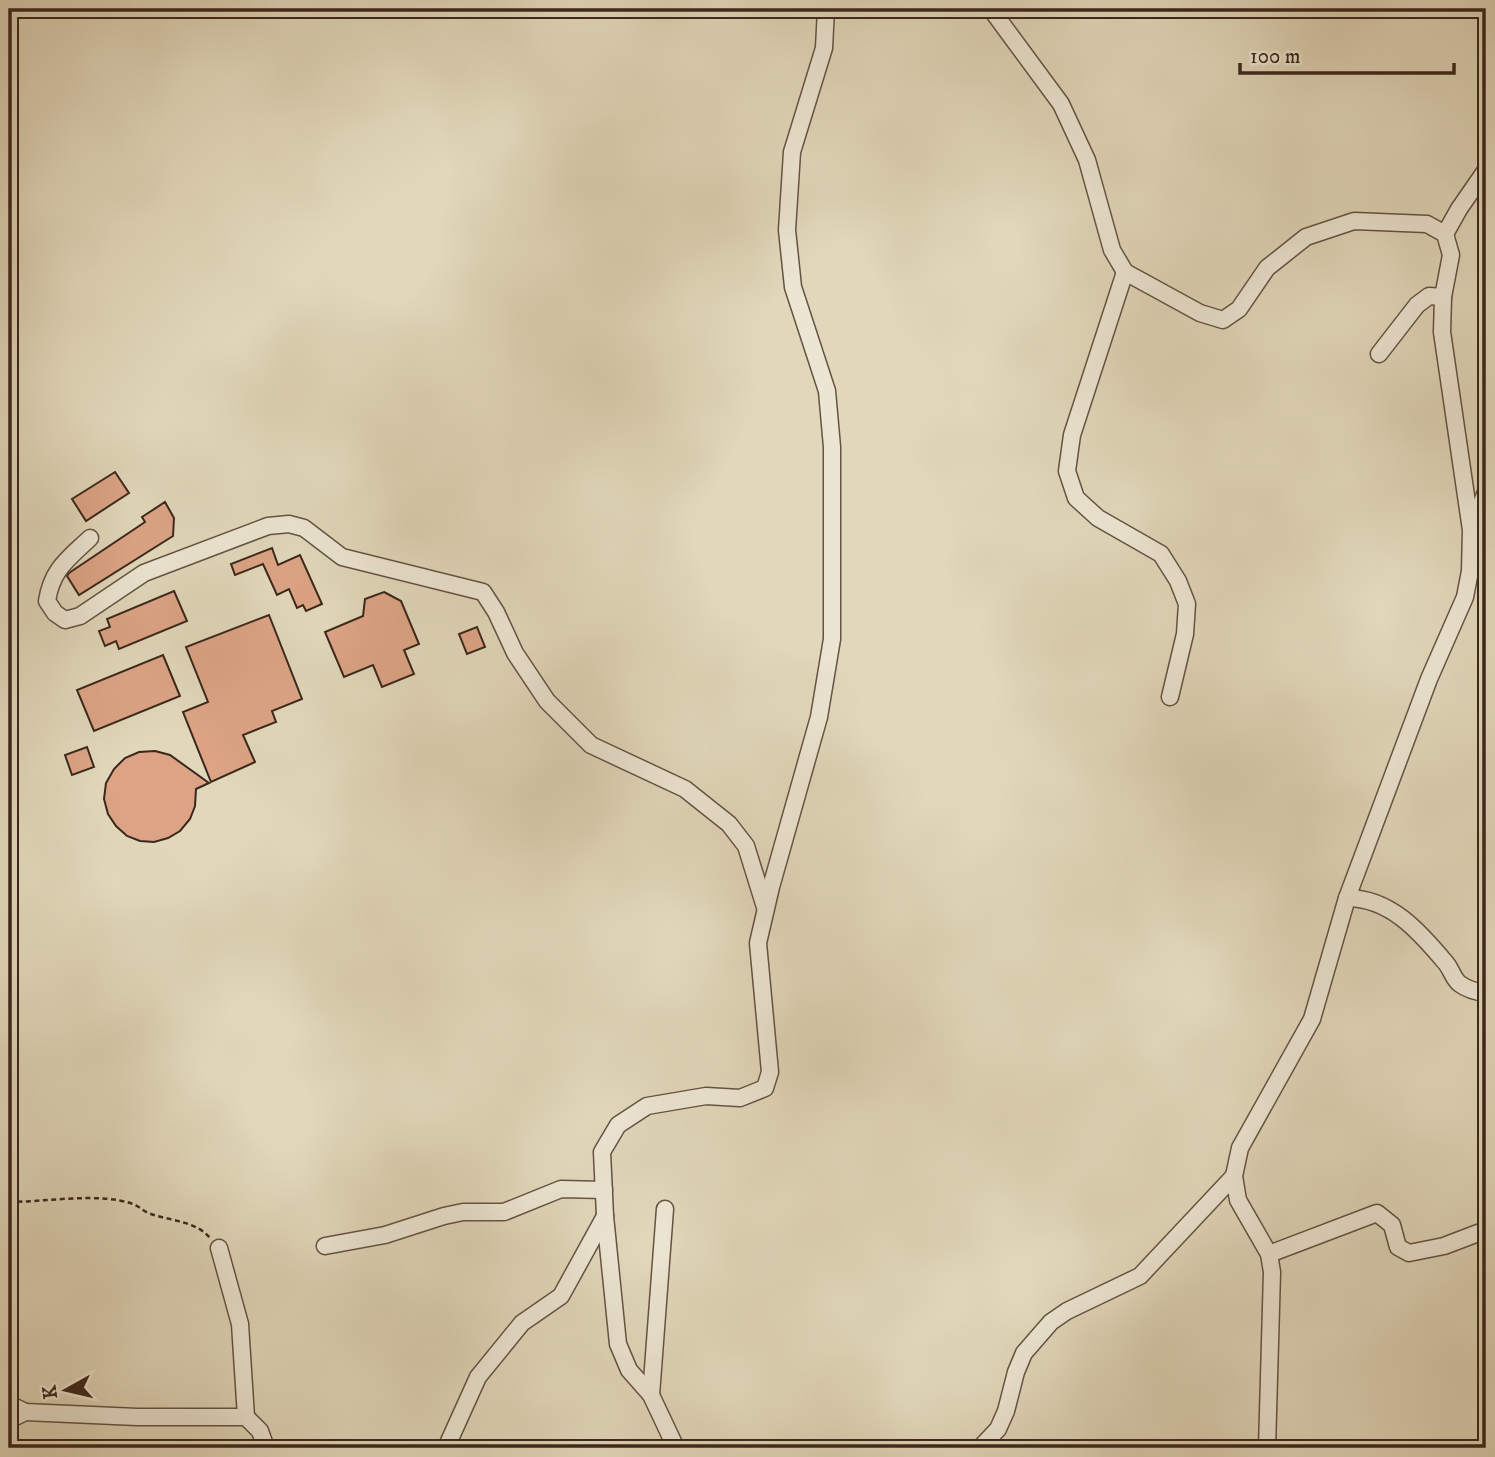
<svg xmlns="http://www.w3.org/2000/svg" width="1495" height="1457" viewBox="0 0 1495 1457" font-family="'IM FELL DW Pica',serif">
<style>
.building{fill:#dca485;stroke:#3b271c;stroke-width:2}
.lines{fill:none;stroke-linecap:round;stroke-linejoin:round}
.minor-casing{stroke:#645344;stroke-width:19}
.path{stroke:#3b271c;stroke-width:2.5;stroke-dasharray:5 3.5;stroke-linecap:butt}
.minor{stroke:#ece5d2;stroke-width:16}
</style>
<rect width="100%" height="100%" fill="#e1d7ba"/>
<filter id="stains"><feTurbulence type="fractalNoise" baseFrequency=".00286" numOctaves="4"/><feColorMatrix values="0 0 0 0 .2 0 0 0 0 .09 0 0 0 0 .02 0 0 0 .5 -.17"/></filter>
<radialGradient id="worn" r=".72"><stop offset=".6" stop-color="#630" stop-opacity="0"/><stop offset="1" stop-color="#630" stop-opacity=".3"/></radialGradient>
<g class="building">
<polygon points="115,472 129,493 86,521 72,499"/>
<polygon points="165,502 174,518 173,536 79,595 67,576 69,573 145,522 142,517"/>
<polygon points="272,548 278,565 300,555 322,604 306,611 303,605 297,608 289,589 277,595 263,564 235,575 231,564"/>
<polygon points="174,591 187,621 119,649 116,641 105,646 99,631 110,627 107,619"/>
<polygon points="384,592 401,601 419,644 404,650 414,674 382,687 373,665 344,677 325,632 363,616 365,599"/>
<polygon points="269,615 302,699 272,711 276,722 243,735 255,762 211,782 183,712 208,702 186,647"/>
<polygon points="477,627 485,647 467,654 459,634"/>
<polygon points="163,655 180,696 94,731 77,690"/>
<polygon points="87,747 94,767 72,775 65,755"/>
<polygon points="155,751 170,755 209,783 196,789 195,806 190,819 180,831 168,838 154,842 140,841 127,836 116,826 108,814 104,799 106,783 114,769 125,758 139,752"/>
</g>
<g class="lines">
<g class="minor-casing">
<g id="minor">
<polyline points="991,9 1061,104 1087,160 1112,250 1125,272 1200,313 1223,320 1239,309 1267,268 1306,237 1354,221 1427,224 1445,234 1451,255 1443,297 1442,332 1471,530 1470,571 1465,597 1429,679 1347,898 1312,1019 1240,1148 1234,1176 1238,1200 1269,1254 1272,1272 1267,1448"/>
<polyline points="1445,234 1459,209 1486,170"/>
<polyline points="1125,272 1072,435 1067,471 1076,498 1098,518 1161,554 1178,581 1187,604 1185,634 1170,697"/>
<polyline points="1379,354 1417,305 1429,296 1443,297"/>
<polyline points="1472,527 1486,492"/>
<path d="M90,538C68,559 52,569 47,601L55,613L65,620L80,616L144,573L268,526L289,524L304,528L342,557L483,592L496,612L515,653L547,701L591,745L685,789L729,824L746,846L765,907"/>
<path d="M1347,898C1390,898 1419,931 1445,962C1451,968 1453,979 1460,984C1468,990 1477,992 1486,993"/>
<polyline points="325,1246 385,1235 444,1216 463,1212 504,1212 561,1189 604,1190"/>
<polyline points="219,1248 240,1324 246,1417"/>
<polyline points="1269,1254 1377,1213 1392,1225 1398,1247 1409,1253 1444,1246 1486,1230"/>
<polyline points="651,1395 665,1209"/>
<polyline points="9,1404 25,1412"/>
<polyline points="9,1420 25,1412 137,1417 246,1417 260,1431 266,1448"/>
<polyline points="446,1448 478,1377 522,1323 561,1296 605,1216"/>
<polyline points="676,1448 651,1395 629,1370 618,1344 605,1216 602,1152 618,1125 647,1106 706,1096 740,1098 765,1088 770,1072 758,943 771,887 819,717 832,639 832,447 827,391 793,287 787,230 792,152 824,48 826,9"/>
<polyline points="980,1448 998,1429 1006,1411 1016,1372 1024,1353 1051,1322 1067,1311 1140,1276 1234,1176"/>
</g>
</g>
<g class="path">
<path d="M9,1202C44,1202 100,1192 133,1204C139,1206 144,1212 151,1214C171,1221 196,1221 210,1238"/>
<polyline points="247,1441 247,1448"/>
</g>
<use href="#minor" class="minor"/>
</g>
<rect width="1495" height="1457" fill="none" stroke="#e1d7ba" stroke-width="35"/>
<rect x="10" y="10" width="1474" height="1436" fill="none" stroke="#3b271c" stroke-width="3.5"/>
<rect x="18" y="18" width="1460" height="1422" fill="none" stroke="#3b271c" stroke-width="2"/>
<g transform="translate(66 1390) rotate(262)" stroke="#ece5d2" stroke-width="5" paint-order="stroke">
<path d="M0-5L12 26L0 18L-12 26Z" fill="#3b271c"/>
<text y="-10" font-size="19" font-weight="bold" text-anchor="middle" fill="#3b271c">K</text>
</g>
<path d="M1240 63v10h214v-10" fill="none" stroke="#3b271c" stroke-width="3.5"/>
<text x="1250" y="63" font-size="21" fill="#3b271c" stroke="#ece5d2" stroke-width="5" paint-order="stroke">100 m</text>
<rect width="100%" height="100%" filter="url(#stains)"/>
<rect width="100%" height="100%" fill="url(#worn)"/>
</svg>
